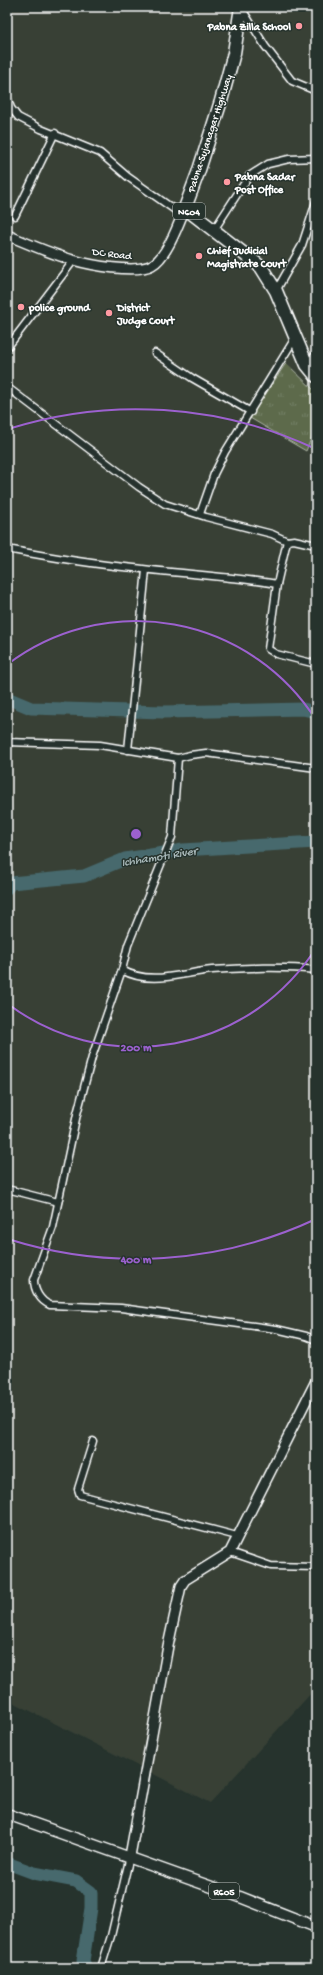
<svg xmlns="http://www.w3.org/2000/svg" width="323" height="1975" viewBox="0 0 323 1975" font-family="'Gochi Hand',sans-serif">
<style>
.built{fill:#374036}
.park{fill:url(#park-tufts);stroke:#aeb5a6}
.lines{fill:none;stroke-linecap:round;stroke-linejoin:round}
.river{stroke:#46696d;stroke-width:13}
.street-casing{stroke:#fff;stroke-width:9}
.secondary-casing{stroke:#fff;stroke-width:12}
.primary-casing{stroke:#fff;stroke-width:13}
.highway-casing{stroke:#fff;stroke-width:15}
.street{stroke:#26332d;stroke-width:6}
.secondary{stroke:#26332d;stroke-width:9}
.primary{stroke:#26332d;stroke-width:10}
.highway{stroke:#26332d;stroke-width:12}
.ring{fill:none;stroke:#9c61cf;stroke-width:2}
.poi-dot{fill:#ff9aa2;stroke:#26332d;stroke-width:1.5}
.labels{text-anchor:middle;stroke-width:3;stroke-linejoin:round;paint-order:stroke}
.shield{fill:#26332d;stroke:#bec2c0;stroke-width:1}
.shield-label{font-size:10px;font-weight:bold;fill:#fff}
.poi-label{font-size:11px;font-weight:bold;fill:#fff;stroke:#26332d;text-anchor:start}
.street-label{font-size:11px;fill:#fff;stroke:#26332d}
.water-label{font-size:12px;font-style:italic;fill:#acbcbd;stroke:#26332d}
.centre{fill:#9c61cf;stroke:#26332d;stroke-width:2}
.ring-label{font-size:12px;text-anchor:middle;font-weight:bold;fill:#9c61cf;stroke:#26332d;stroke-width:3;stroke-linejoin:round;paint-order:stroke}
</style>
<defs>
<pattern id="park-tufts" width="24" height="20" patternUnits="userSpaceOnUse"><rect width="24" height="20" fill="#5d6b4c"/><path d="M3 7l-1-3M5 7V3M7 7l1-3M15 17l-1-3M17 17v-4M19 17l1-3" fill="none" stroke="#758167"/></pattern>
</defs>
<rect width="100%" height="100%" fill="#26332d"/>
<filter id="ink" filterUnits="userSpaceOnUse"><feTurbulence type="fractalNoise" baseFrequency=".025" numOctaves="2"/><feDisplacementMap in="SourceGraphic" scale="8" xChannelSelector="R" yChannelSelector="G"/><feConvolveMatrix kernelMatrix="1 2 1 2 8 2 1 2 1" color-interpolation-filters="sRGB"/></filter>
<g filter="url(#ink)">
<polygon class="built" points="7,7 316,7 316,1688 210,1803 7,1699"/>
<polygon class="park" points="286,363 316,392 316,427 306,451 250,418"/>
<g class="lines">
<g class="river">
<polyline points="7,698 31,708 163,712 303,709 316,712"/>
<polyline points="7,888 11,883 84,876 125,859 183,850 316,842"/>
<polyline points="7,1863 34,1873 76,1881 91,1892 91,1908 83,1961 86,1968"/>
</g>
<g class="street-casing">
<g id="street">
<polyline points="242,9 265,46 292,81 316,91"/>
<polyline points="7,97 11,108 18,117 41,129 100,153 128,177 182,215"/>
<polyline points="15,216 55,133"/>
<polyline points="214,230 249,176 268,164 289,159 316,158"/>
<polyline points="276,291 302,245 316,202"/>
<polyline points="7,348 74,260"/>
<polyline points="155,353 192,378 251,412"/>
<polyline points="307,365 316,354"/>
<polyline points="7,387 139,487 165,504 206,517 272,534 287,541 294,540 316,545"/>
<polyline points="200,514 214,474 225,452 295,338"/>
<polyline points="287,541 277,584 268,649 276,654 316,664"/>
<path d="M7,549C49,557 91,564 134,568C181,574 230,576 277,584"/>
<polyline points="7,742 100,745 178,758 190,755 206,753 316,768"/>
<polyline points="128,750 146,570"/>
<path d="M178,758L172,837L128,945L122,970C150,986 182,973 212,970C246,968 282,966 316,970"/>
<path d="M122,970L92,1057L77,1114L53,1227L34,1280C34,1290 40,1301 50,1305L121,1308L276,1329L306,1336L316,1340"/>
<polyline points="7,1189 58,1202"/>
<polyline points="93,1441 78,1489 80,1495 237,1536"/>
<polyline points="230,1552 271,1566 316,1567"/>
<polyline points="101,1968 111,1936 130,1856"/>
</g>
</g>
<g class="secondary-casing">
<g id="secondary">
<path d="M7,235C29,244 51,254 73,260C90,265 136,274 152,265C167,257 179,223 185,208"/>
<polyline points="130,1856 168,1646 181,1586 185,1580 230,1552 316,1381"/>
</g>
</g>
<g class="primary-casing">
<polyline id="primary" points="7,1814 240,1897 316,1927"/>
</g>
<g class="highway-casing">
<polyline id="highway" points="241,7 234,53 221,101 198,173 185,208 261,267 276,291 307,365 316,376"/>
</g>
<use href="#street" class="street"/>
<use href="#secondary" class="secondary"/>
<use href="#primary" class="primary"/>
<use href="#highway" class="highway"/>
</g>
</g>
<g class="ring">
<path d="M316 948A213 213 0 0 1 8 1004M8 664A213 213 0 0 1 316 720"/>
<path d="M316 1219A425 425 0 0 1 8 1239M8 429A425 425 0 0 1 316 449"/>
</g>
<g class="poi-dot">
<circle cx="299" cy="26" r="4"/>
<circle cx="227" cy="182" r="4"/>
<circle cx="199" cy="256" r="4"/>
<circle cx="21" cy="307" r="4"/>
<circle cx="109" cy="313" r="4"/>
</g>
<g class="labels">
<g class="shield">
<rect x="173" y="203" width="32" height="16" rx="3"/>
<rect x="209" y="1883" width="30" height="16" rx="3"/>
</g>
<g class="shield-label">
<text x="189" y="215">N604</text>
<text x="224" y="1895">R605</text>
</g>
<g class="poi-label">
<text x="291" y="30" text-anchor="end">Pabna Zilla School</text>
<text x="235" y="180">Pabna Sadar<tspan x="235" dy="13">Post Office</tspan></text>
<text x="207" y="254">Chief Judicial<tspan x="207" dy="13">Magistrate Court</tspan></text>
<text x="29" y="311">police ground</text>
<text x="117" y="311">District<tspan x="117" dy="13">Judge Court</tspan></text>
</g>
<g class="street-label">
<text transform="translate(209 133) rotate(-72)" y="4">Pabna-Sujanagar Highway</text>
<text transform="translate(112 253) rotate(7)" y="4">DC Road</text>
</g>
<g class="water-label">
<text transform="translate(159 856) rotate(-9)" y="4">Ichhamoti River</text>
</g>
</g>
<circle cx="136" cy="834" r="6" class="centre"/>
<g class="ring-label">
<text x="136" y="1051">200 m</text>
<text x="136" y="1263">400 m</text>
</g>
<rect width="323" height="1975" fill="none" stroke="#26332d" stroke-width="24"/>
<rect x="12" y="12" width="299" height="1951" fill="none" stroke="#fff" stroke-width="1.5" filter="url(#ink)"/>
</svg>
